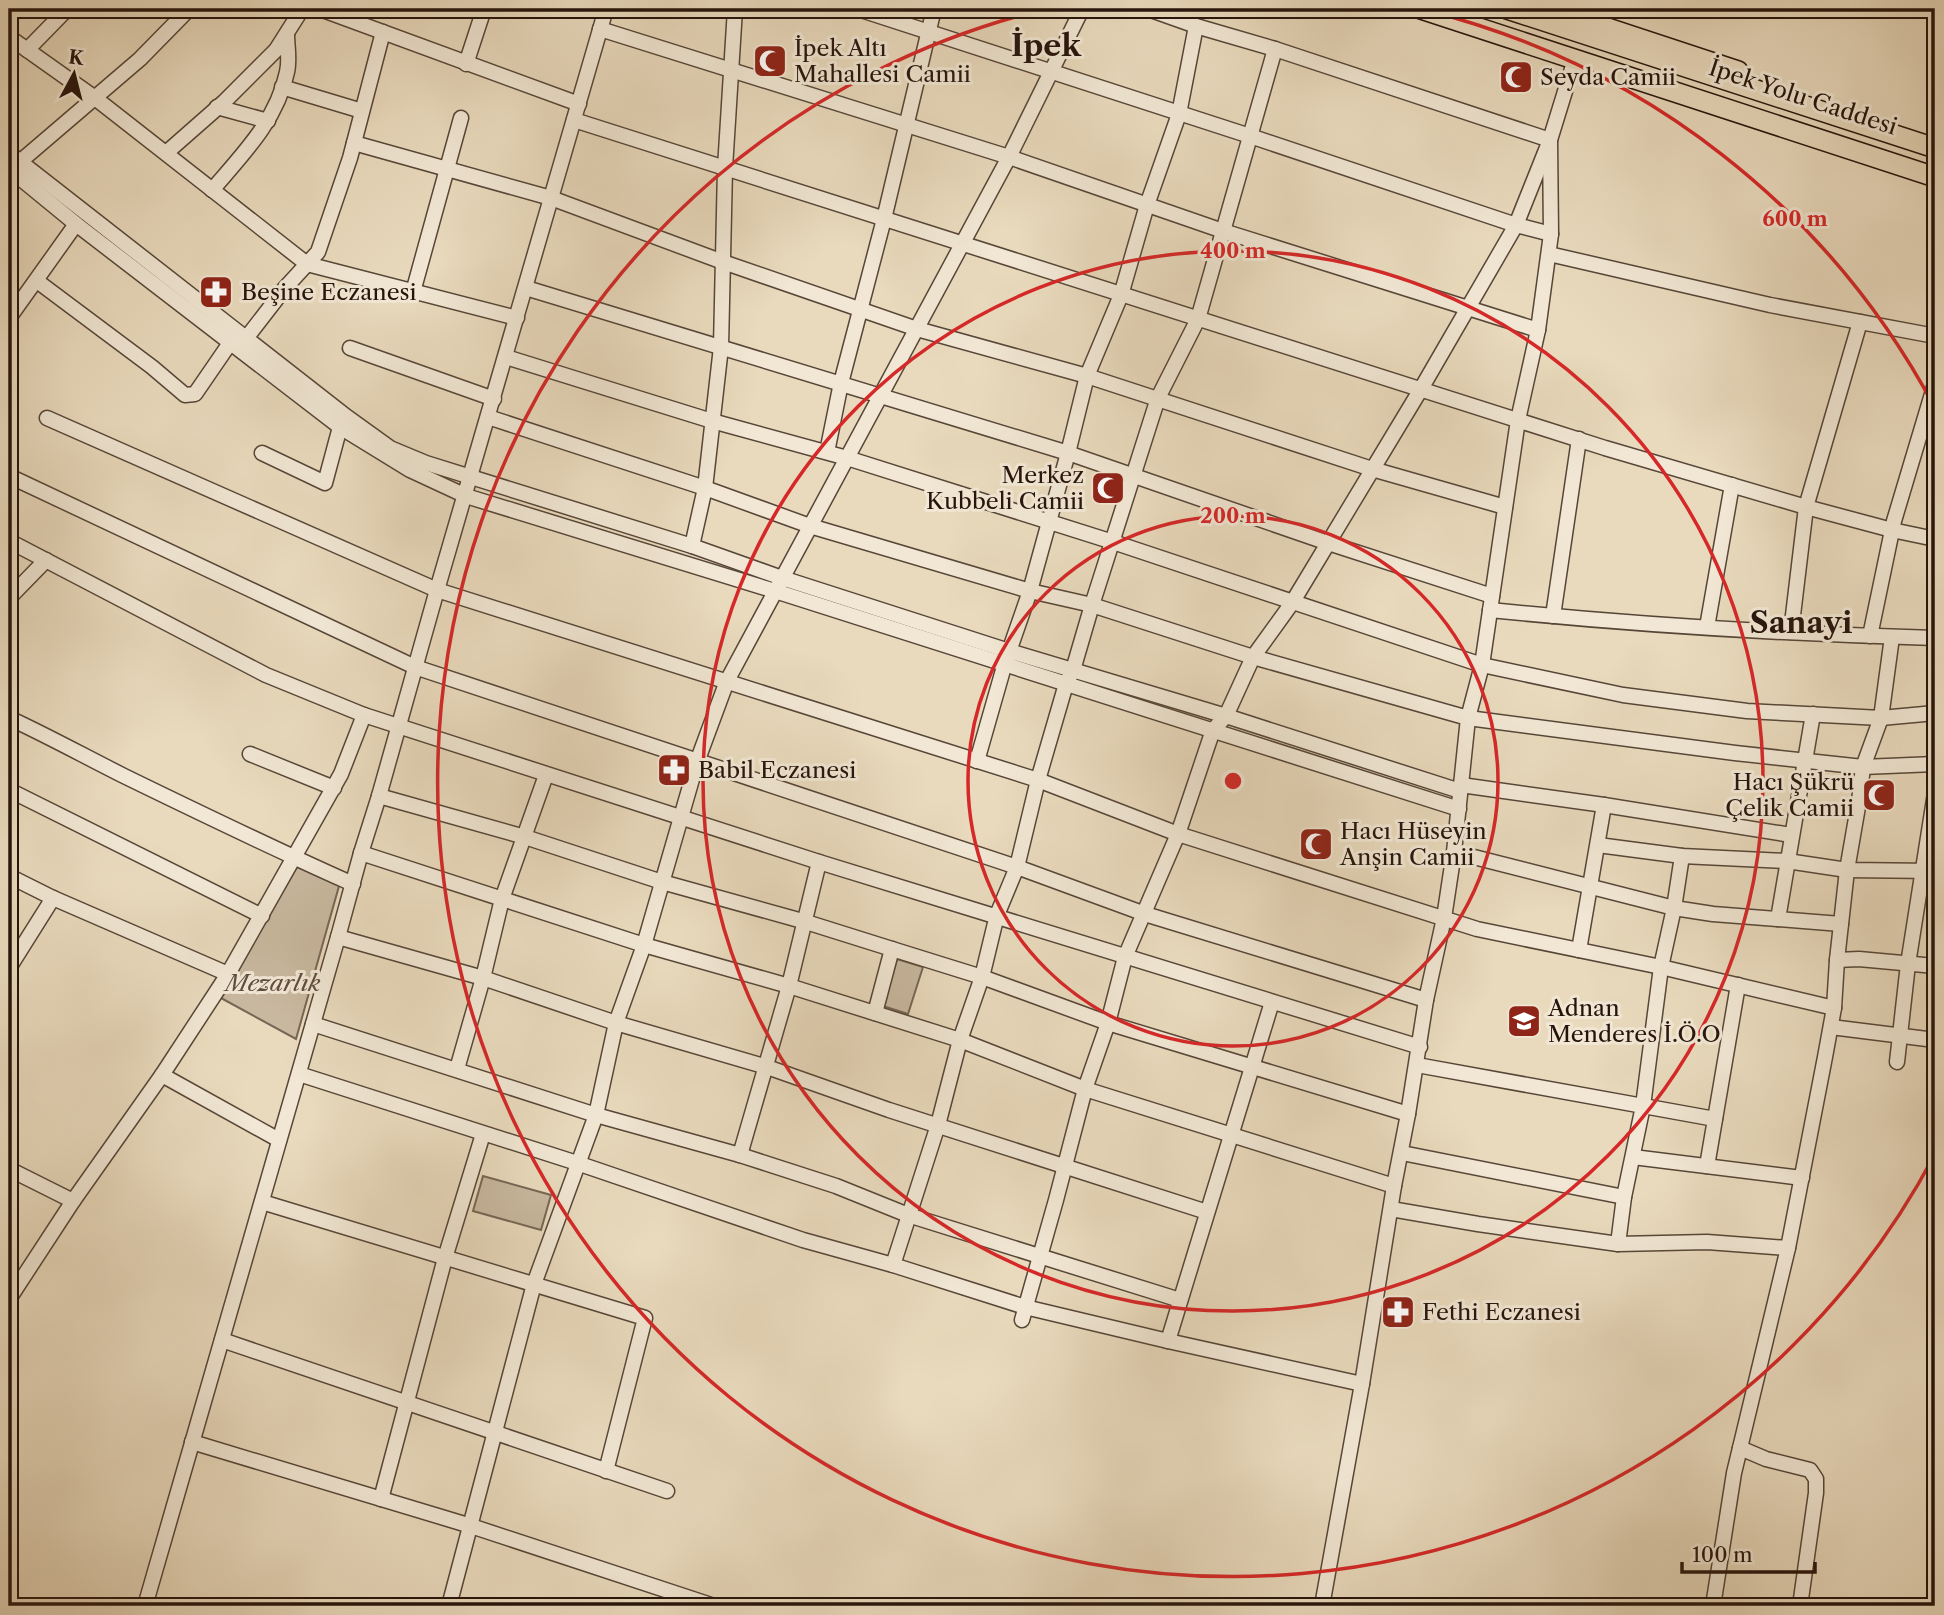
<svg xmlns="http://www.w3.org/2000/svg" width="1944" height="1615" viewBox="0 0 1944 1615" font-family="'Libre Caslon Text',serif">
<style>
.green{fill:#c8b89f;stroke:#776656;stroke-width:2}
.lines{fill:none;stroke-linecap:round;stroke-linejoin:round}
.minor-casing{stroke:#574638;stroke-width:17}
.highway-casing{stroke:#26140c;stroke-width:22}
.minor{stroke:#f1e7d4;stroke-width:14}
.highway{stroke:#e9dabd;stroke-width:19}
.ring{fill:none;stroke:#d62828;stroke-width:3.5}
.labels{text-anchor:middle;stroke-width:6;stroke-linejoin:round;paint-order:stroke}
.poi-label{font-size:23px;fill:#26140c;stroke:#f1e7d4;text-anchor:start}
.street-label{font-size:23px;fill:#26140c;stroke:#f1e7d4}
.park-label{font-size:23px;font-style:italic;fill:#5f4d3f;stroke:#f1e7d4}
.district-label{font-size:30px;font-weight:bold;fill:#26140c;stroke:#f1e7d4}
.centre{fill:#d62828;stroke:#f1e7d4;stroke-width:3.5}
.ring-label{font-size:21px;text-anchor:middle;font-weight:bold;fill:#d62828;stroke:#f1e7d4;stroke-width:6;stroke-linejoin:round;paint-order:stroke}
</style>
<rect width="100%" height="100%" fill="#e9dabd"/>
<filter id="stains"><feTurbulence type="fractalNoise" baseFrequency=".00286" numOctaves="4"/><feColorMatrix values="0 0 0 0 .2 0 0 0 0 .09 0 0 0 0 .02 0 0 0 .5 -.17"/></filter>
<radialGradient id="worn" r=".72"><stop offset=".6" stop-color="#630" stop-opacity="0"/><stop offset="1" stop-color="#630" stop-opacity=".3"/></radialGradient>
<g class="green">
<polygon points="297,867 339,886 296,1039 221,998"/>
<polygon points="897,959 923,967 908,1014 883,1006"/>
<polygon points="483,1176 551,1195 541,1230 473,1211"/>
</g>
<g class="lines">
<g class="minor-casing">
<g id="minor">
<polyline points="320,9 579,104"/>
<polyline points="858,9 1250,136 1516,225 1551,234"/>
<polyline points="600,29 1009,157 1223,231 1538,330"/>
<polyline points="9,37 95,98 307,264 517,318"/>
<polyline points="27,50 67,9"/>
<polyline points="466,64 484,9"/>
<polyline points="282,87 362,111"/>
<polyline points="217,107 268,121"/>
<polyline points="574,120 1605,448 1806,507 1892,530 1935,539"/>
<polyline points="354,143 551,198 723,262 917,329 1087,376 1372,469 1505,507"/>
<polyline points="9,153 347,417 390,448 426,463 692,546 782,578 1009,651 1226,716 1460,791"/>
<polyline points="166,153 224,102 276,50 302,9"/>
<polyline points="15,166 140,59 189,9"/>
<polyline points="9,169 76,224 340,427 410,470 466,496 775,591 1459,809"/>
<path d="M212,190C243,154 277,120 287,72C290,60 287,46 287,34"/>
<polyline points="1549,254 1770,305 1935,336"/>
<polyline points="37,281 152,367 185,395 195,394 230,343"/>
<polyline points="526,288 1068,453 1328,543 1492,596"/>
<polyline points="413,292 461,118"/>
<polyline points="9,318 76,224"/>
<polyline points="241,345 285,288 318,252 350,158 383,32"/>
<polyline points="350,348 494,399"/>
<polyline points="506,357 712,421 847,458 1113,542 1482,665 1623,695 1747,711 1881,718 1935,713"/>
<polyline points="488,417 705,488 810,526 1030,591 1092,605 1253,657 1468,718 1735,753 1863,767 1935,764"/>
<polyline points="47,418 437,590 1038,780 1178,834 1477,929 1661,967 1834,1008"/>
<polyline points="827,452 841,383 884,219 934,9"/>
<polyline points="262,453 325,483 340,427"/>
<polyline points="9,476 415,667 1017,867 1145,914 1426,1000"/>
<polyline points="9,541 266,675 364,715 819,862 1420,1047"/>
<polyline points="692,546 705,488 721,347 725,168 735,9"/>
<polyline points="9,598 46,560"/>
<path d="M1490,610C1638,625 1787,634 1935,638"/>
<polyline points="1553,616 1579,439"/>
<polyline points="1707,627 1732,485"/>
<polyline points="1791,632 1806,507 1860,322"/>
<polyline points="1870,636 1894,521 1935,384"/>
<path d="M9,718C48,736 86,757 124,776C200,813 276,850 353,884"/>
<polyline points="250,754 334,788"/>
<polyline points="977,761 1005,663 1030,591 1068,453 1087,376 1121,295 1147,205 1179,114 1196,26"/>
<polyline points="1461,785 1604,805 1791,835"/>
<polyline points="9,790 262,916"/>
<polyline points="379,796 525,837 662,882 806,922 892,949 982,977 1108,1023 1408,1114"/>
<polyline points="1598,845 1682,856 1787,861 1847,870 1935,871"/>
<polyline points="1454,852 1674,908 1713,914 1841,924"/>
<polyline points="361,853 644,945 789,986 960,1040 1085,1089 1394,1186"/>
<polyline points="9,876 53,898 228,974"/>
<polyline points="1778,919 1813,714"/>
<polyline points="338,937 483,978 616,1023 767,1067 889,1110 1207,1212"/>
<polyline points="1579,950 1604,805"/>
<polyline points="1837,960 1859,959 1935,966"/>
<polyline points="9,968 53,898"/>
<polyline points="875,1013 892,949"/>
<polyline points="313,1024 596,1115 740,1155 836,1186 908,1215 1180,1300"/>
<polyline points="1831,1027 1935,1040"/>
<polyline points="1897,1062 1908,964 1935,793"/>
<polyline points="1417,1065 1715,1119"/>
<polyline points="457,1069 483,978 502,899 546,775"/>
<polyline points="299,1074 577,1163 803,1240 893,1265 1025,1307 1168,1341 1362,1384"/>
<polyline points="162,1075 279,1140"/>
<polyline points="1402,1153 1624,1197"/>
<polyline points="740,1155 789,986 819,862"/>
<polyline points="1633,1157 1802,1178"/>
<polyline points="1707,1166 1738,985"/>
<polyline points="9,1169 73,1201"/>
<polyline points="262,1202 645,1318 606,1471"/>
<polyline points="1391,1209 1478,1224 1618,1244 1707,1242 1788,1248"/>
<polyline points="1618,1244 1624,1197 1643,1106 1661,967 1674,908 1682,856"/>
<polyline points="893,1265 938,1125 960,1040 982,977 997,915 1017,867 1038,780 1066,684 1073,670 1092,605 1158,398 1198,319 1275,49"/>
<polyline points="9,1299 73,1201 162,1075 228,974 341,774 364,715"/>
<polyline points="1022,1320 1056,1200 1085,1089 1108,1023 1125,957 1178,834 1213,730 1226,716 1253,657 1292,603 1421,389 1516,225 1550,140 1275,49 1196,26 1148,9"/>
<polyline points="222,1340 667,1491"/>
<polyline points="1168,1341 1272,1002"/>
<polyline points="192,1442 471,1526 714,1606"/>
<polyline points="1740,1448 1766,1459 1810,1470 1816,1479 1816,1493 1800,1606"/>
<polyline points="381,1499 445,1258 483,1134"/>
<polyline points="145,1606 338,937 361,853 379,796 437,590 606,9"/>
<polyline points="449,1606 534,1284 596,1115 616,1023 644,945 697,762 727,681 1009,157 1082,9"/>
<polyline points="1322,1606 1362,1384 1394,1186 1408,1114 1426,1000 1444,918 1454,852 1468,718 1482,665 1518,420 1538,330 1551,234 1550,140 1575,59"/>
<polyline points="1713,1606 1734,1473 1788,1248 1825,1057 1834,1008 1837,960 1847,870 1859,801 1863,767 1881,718 1892,637"/>
</g>
</g>
<g class="highway-casing">
<g id="highway">
<polyline points="1421,9 1935,177"/>
<polyline points="1507,9 1935,148"/>
<polyline points="1550,9 1738,71"/>
</g>
</g>
<use href="#minor" class="minor"/>
<use href="#highway" class="highway"/>
</g>
<g class="ring">
<circle cx="1233" cy="781" r="265"/>
<circle cx="1233" cy="781" r="530"/>
<path d="M1935 1154A795 795 0 1 1 1041 10M1425 10A795 795 0 0 1 1935 408"/>
</g>
<defs>
<g id="mosque-square" transform="scale(1.75)"><rect x="-9" y="-9" width="18" height="18" rx="4" fill="#8f2418" stroke="#f1e7d4"/><path d="M3.5-4.9A6 6 0 1 0 3.5 4.9A5 5 0 1 1 3.5-4.9Z" fill="#fff"/></g>
<g id="pharmacy-square" transform="scale(1.75)"><rect x="-9" y="-9" width="18" height="18" rx="4" fill="#8f2418" stroke="#f1e7d4"/><path d="M-2-6h4v4h4v4h-4v4h-4v-4h-4v-4h4Z" fill="#fff"/></g>
<g id="school-square" transform="scale(1.75)"><rect x="-9" y="-9" width="18" height="18" rx="4" fill="#8f2418" stroke="#f1e7d4"/><path d="M0-5L7-2L0 1L-7-2ZM-4 1L0 2.5L4 1V4Q0 6-4 4Z" fill="#fff"/></g>
</defs>
<g fill-rule="evenodd">
<use href="#mosque-square" x="770" y="61"/>
<use href="#mosque-square" x="1516" y="77"/>
<use href="#pharmacy-square" x="216" y="292"/>
<use href="#mosque-square" x="1108" y="488"/>
<use href="#pharmacy-square" x="674" y="770"/>
<use href="#mosque-square" x="1879" y="795"/>
<use href="#mosque-square" x="1316" y="844"/>
<use href="#school-square" x="1524" y="1021"/>
<use href="#pharmacy-square" x="1398" y="1312"/>
</g>
<g class="labels">
<g class="poi-label">
<text x="794" y="56">İpek Altı<tspan x="794" dy="26">Mahallesi Camii</tspan></text>
<text x="1540" y="85">Seyda Camii</text>
<text x="241" y="300">Beşine Eczanesi</text>
<text x="1084" y="483" text-anchor="end">Merkez<tspan x="1084" dy="26">Kubbeli Camii</tspan></text>
<text x="698" y="778">Babil Eczanesi</text>
<text x="1854" y="790" text-anchor="end">Hacı Şükrü<tspan x="1854" dy="26">Çelik Camii</tspan></text>
<text x="1340" y="839">Hacı Hüseyin<tspan x="1340" dy="26">Anşin Camii</tspan></text>
<text x="1548" y="1016">Adnan<tspan x="1548" dy="26">Menderes İ.Ö.O</tspan></text>
<text x="1422" y="1320">Fethi Eczanesi</text>
</g>
<g class="street-label">
<text transform="translate(1803 97) rotate(18)" y="8">İpek Yolu Caddesi</text>
</g>
<g class="park-label">
<text x="273" y="991">Mezarlık</text>
</g>
<g class="district-label">
<text x="1046" y="56">İpek</text>
<text x="1801" y="633">Sanayi</text>
</g>
</g>
<circle cx="1233" cy="781" r="10" class="centre"/>
<g class="ring-label">
<text x="1795" y="226">600 m</text>
<text x="1233" y="258">400 m</text>
<text x="1233" y="523">200 m</text>
</g>
<rect width="1944" height="1615" fill="none" stroke="#e9dabd" stroke-width="35"/>
<rect x="10" y="10" width="1923" height="1594" fill="none" stroke="#26140c" stroke-width="3.5"/>
<rect x="18" y="18" width="1909" height="1580" fill="none" stroke="#26140c" stroke-width="2"/>
<g transform="translate(74 74) rotate(7)" stroke="#f1e7d4" stroke-width="5" paint-order="stroke">
<path d="M0-5L12 26L0 18L-12 26Z" fill="#26140c"/>
<text y="-10" font-size="19" font-weight="bold" text-anchor="middle" fill="#26140c">K</text>
</g>
<path d="M1682 1562v10h133v-10" fill="none" stroke="#26140c" stroke-width="3.5"/>
<text x="1692" y="1562" font-size="21" fill="#26140c" stroke="#f1e7d4" stroke-width="5" paint-order="stroke">100 m</text>
<rect width="100%" height="100%" filter="url(#stains)"/>
<rect width="100%" height="100%" fill="url(#worn)"/>
</svg>
